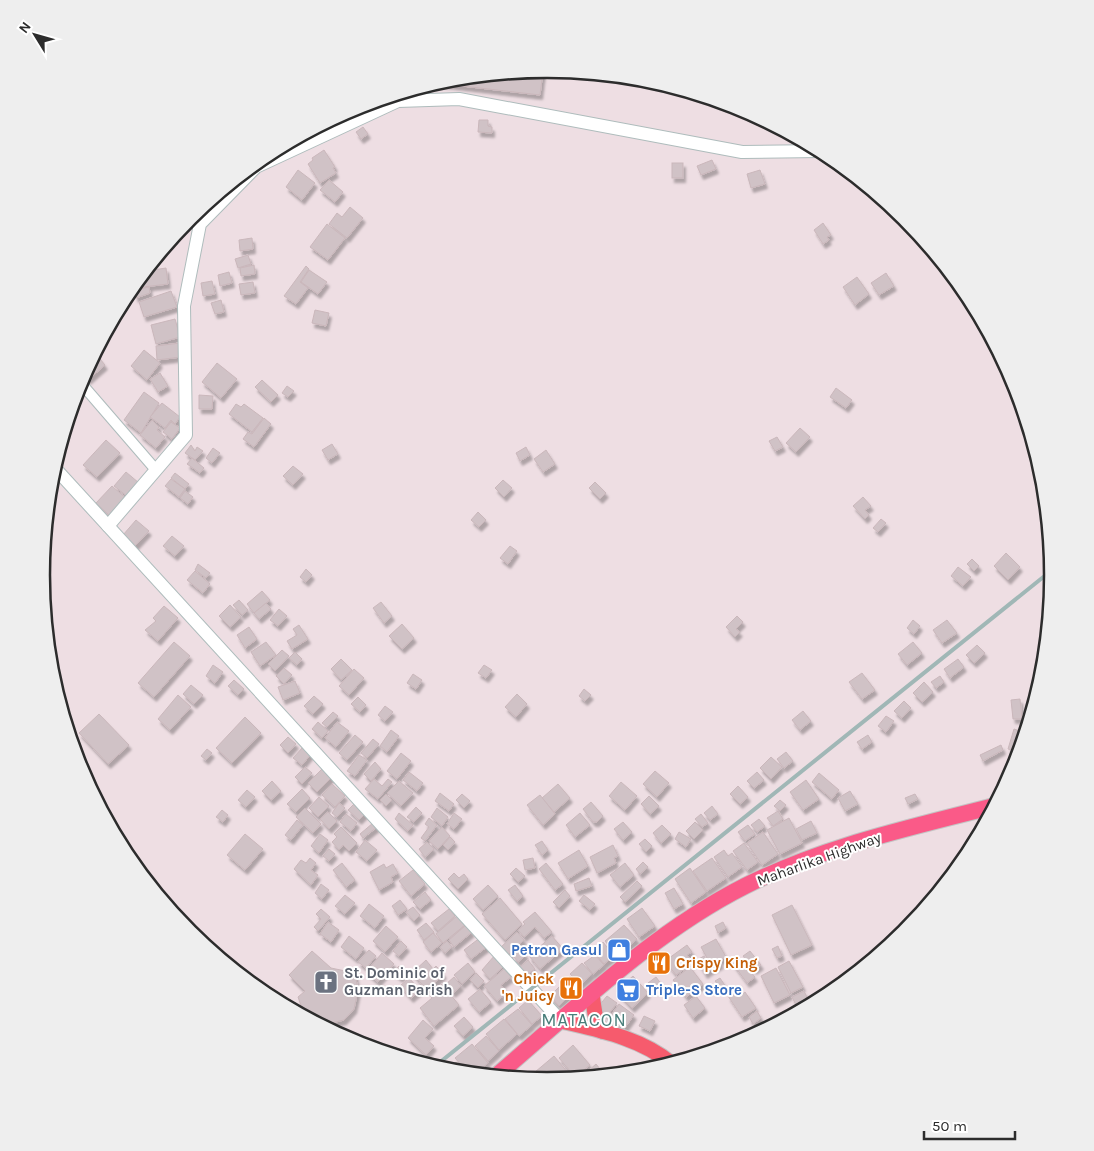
<svg xmlns="http://www.w3.org/2000/svg" width="1094" height="1151" viewBox="0 0 1094 1151" font-family="Karla,sans-serif">
<style>
.building{fill:#d0c2c6;stroke:#cab7bb;filter:url(#shadow)}
.lines{fill:none;stroke-linecap:round;stroke-linejoin:round}
.minor-casing{stroke:#aebcbc;stroke-width:12}
.tertiary-casing{stroke:#aebcbc;stroke-width:14}
.primary-casing{stroke:#c4c4c4;stroke-width:17}
.trunk-casing{stroke:#c4c4c4;stroke-width:18}
.minor{stroke:#fff;stroke-width:10}
.tertiary{stroke:#fff;stroke-width:12}
.primary{stroke:#f65b6d;stroke-width:15}
.trunk{stroke:#fa5a88;stroke-width:16}
.rail{stroke:#a0b7b6;stroke-width:4}
.labels{text-anchor:middle;stroke-width:4;stroke-linejoin:round;paint-order:stroke}
.street-label{font-size:15px;fill:#2c2c2c;stroke:#fff}
.shop-label{font-size:15px;font-weight:bold;fill:#366cbe;stroke:#fff;text-anchor:end}
.food-label{font-size:15px;font-weight:bold;fill:#c56008;stroke:#fff;text-anchor:start}
.worship-label{font-size:15px;font-weight:bold;fill:#5b616d;stroke:#fff;text-anchor:start}
.quarter-label{font-size:18px;letter-spacing:1px;fill:#4a7f7b;stroke:#fff}
.rim{fill:none;stroke:#2c2c2c;stroke-width:2.5}
</style>
<defs>
<filter id="shadow"><feDropShadow dx="2.5" dy="4.5" stdDeviation="1" flood-color="#0004"/></filter>
</defs>
<rect width="100%" height="100%" fill="#eedee3"/>
<g class="building">
<polygon points="540,70 543,71 540,95 436,83 449,79"/>
<polygon points="479,120 488,120 488,126 492,127 492,133 478,132"/>
<polygon points="363,127 368,134 361,139 356,132"/>
<polygon points="324,150 335,167 333,168 336,173 320,183 308,164 313,160 312,158"/>
<polygon points="712,160 716,169 701,175 697,166"/>
<rect x="672" y="163" width="11" height="15"/>
<polygon points="298,170 315,183 302,200 286,187"/>
<polygon points="760,170 765,184 751,188 747,174"/>
<polygon points="329,180 343,192 335,202 320,190"/>
<polygon points="350,207 363,218 347,238 329,224 337,213 342,217"/>
<polygon points="823,223 831,235 827,237 829,240 823,244 814,230"/>
<polygon points="327,224 345,238 328,260 310,247"/>
<polygon points="252,238 253,249 240,251 239,240"/>
<polygon points="248,255 251,264 238,268 235,259"/>
<polygon points="254,265 255,274 241,276 240,268"/>
<polygon points="306,266 309,269 300,282 308,288 296,304 284,296"/>
<polygon points="166,268 168,284 135,288 135,284 146,271"/>
<polygon points="309,270 327,282 318,294 301,282"/>
<polygon points="229,272 232,283 220,286 218,275"/>
<polygon points="886,273 894,286 879,295 871,283"/>
<polygon points="857,277 869,294 855,305 843,287"/>
<polygon points="212,281 215,294 203,296 201,283"/>
<polygon points="253,282 255,293 241,295 239,284"/>
<polygon points="149,287 150,293 136,298 134,290"/>
<polygon points="171,291 177,307 144,317 139,302"/>
<polygon points="221,300 224,312 215,314 211,303"/>
<polygon points="315,310 329,313 326,326 312,323"/>
<polygon points="175,319 180,337 156,344 151,325"/>
<polygon points="180,343 181,357 157,360 156,346"/>
<polygon points="144,350 160,363 147,380 131,366"/>
<polygon points="95,353 105,365 88,380 84,374"/>
<polygon points="217,363 237,379 221,398 202,382"/>
<polygon points="160,373 168,386 158,392 150,379"/>
<polygon points="262,380 278,395 271,402 255,387"/>
<polygon points="287,386 294,391 288,397 282,393"/>
<polygon points="836,388 852,400 846,408 830,397"/>
<polygon points="144,392 159,403 141,433 124,420"/>
<polygon points="199,395 213,396 212,409 199,409"/>
<polygon points="162,403 180,417 175,424 171,420 165,428 150,417"/>
<polygon points="236,404 241,407 244,404 263,418 252,432 229,414"/>
<polygon points="264,418 271,424 254,447 243,439 248,432 252,434"/>
<polygon points="152,420 159,427 157,430 165,437 156,448 140,435"/>
<polygon points="171,422 180,428 172,439 163,432"/>
<polygon points="800,428 810,437 796,452 786,443"/>
<polygon points="777,437 783,447 775,451 769,441"/>
<polygon points="106,440 120,453 97,477 83,465"/>
<polygon points="332,444 338,454 328,460 322,450"/>
<polygon points="191,445 195,451 197,447 203,451 195,460 185,453"/>
<polygon points="526,447 530,455 520,461 516,453"/>
<polygon points="213,448 220,453 212,463 206,458"/>
<polygon points="546,450 555,464 543,472 534,459"/>
<polygon points="192,458 204,468 200,473 187,464"/>
<polygon points="293,466 303,474 293,485 283,476"/>
<polygon points="126,472 139,483 128,497 114,486"/>
<polygon points="175,473 189,484 185,489 171,478"/>
<polygon points="171,479 185,489 179,497 165,486"/>
<polygon points="503,480 512,488 504,497 495,488"/>
<polygon points="595,482 606,493 600,499 589,488"/>
<polygon points="112,486 128,500 112,518 96,503"/>
<polygon points="185,491 193,497 188,504 180,498"/>
<polygon points="863,497 871,506 865,510 869,515 865,519 853,506"/>
<polygon points="478,512 486,520 479,527 471,520"/>
<polygon points="881,519 886,523 878,532 873,528"/>
<polygon points="136,520 149,531 135,546 123,535"/>
<polygon points="172,536 184,546 175,556 163,546"/>
<polygon points="510,546 517,551 508,564 500,558"/>
<polygon points="1006,553 1020,567 1008,580 994,566"/>
<polygon points="972,559 979,566 974,571 967,564"/>
<polygon points="198,564 210,573 206,578 195,570"/>
<polygon points="958,567 971,577 963,586 951,576"/>
<polygon points="306,569 312,575 306,582 300,577"/>
<polygon points="195,571 210,584 203,593 187,580"/>
<polygon points="262,591 270,600 254,613 247,604"/>
<polygon points="239,600 248,610 242,615 233,605"/>
<polygon points="381,602 392,616 384,623 373,608"/>
<polygon points="266,603 271,609 259,619 254,613"/>
<polygon points="230,605 241,617 230,627 219,616"/>
<polygon points="164,606 178,618 158,641 145,630 156,621 153,618"/>
<polygon points="279,609 287,616 278,626 270,620"/>
<polygon points="737,616 743,622 736,629 740,632 735,637 726,627"/>
<polygon points="913,620 920,626 914,634 907,628"/>
<polygon points="947,620 957,633 942,643 933,630"/>
<polygon points="402,624 414,638 402,649 389,636"/>
<polygon points="299,625 308,639 292,649 287,641 297,635 293,629"/>
<polygon points="249,627 257,639 245,648 237,635"/>
<polygon points="174,642 190,656 154,697 138,683"/>
<polygon points="266,642 276,655 260,666 251,652"/>
<polygon points="913,642 922,653 907,665 898,654"/>
<polygon points="977,645 985,653 974,663 966,655"/>
<polygon points="282,650 289,656 275,671 268,664"/>
<polygon points="295,652 302,659 297,665 289,658"/>
<polygon points="341,659 352,670 341,680 331,669"/>
<polygon points="958,659 964,667 950,678 944,669"/>
<polygon points="213,665 223,672 215,683 206,676"/>
<polygon points="484,665 492,670 486,678 478,673"/>
<polygon points="284,668 292,675 284,684 276,676"/>
<polygon points="354,669 364,678 349,695 339,686"/>
<polygon points="862,673 875,690 862,699 849,682"/>
<polygon points="413,674 422,680 416,689 407,683"/>
<polygon points="940,676 944,682 936,688 931,682"/>
<polygon points="234,680 244,689 238,695 228,686"/>
<polygon points="295,681 300,693 283,700 278,687"/>
<polygon points="924,682 933,692 922,702 913,693"/>
<polygon points="191,685 203,695 194,704 183,694"/>
<polygon points="584,689 591,695 585,701 579,696"/>
<polygon points="517,694 527,704 516,717 505,707"/>
<polygon points="178,695 191,707 170,730 158,719"/>
<polygon points="314,696 323,704 313,714 304,706"/>
<polygon points="358,697 366,705 360,712 351,704"/>
<polygon points="1020,699 1022,719 1013,719 1011,700"/>
<polygon points="904,701 911,708 902,718 894,711"/>
<polygon points="385,706 393,712 385,721 378,715"/>
<polygon points="803,711 811,721 800,730 792,720"/>
<polygon points="333,712 338,716 327,727 322,723"/>
<polygon points="99,714 129,745 108,764 79,733"/>
<polygon points="886,716 894,721 886,732 878,726"/>
<polygon points="245,717 261,733 232,763 216,748"/>
<polygon points="318,722 328,731 322,738 312,729"/>
<polygon points="337,722 349,731 336,747 325,738"/>
<polygon points="1014,729 1020,731 1015,751 1008,749"/>
<polygon points="391,730 399,736 387,752 380,746"/>
<polygon points="355,735 363,742 347,760 339,753"/>
<polygon points="868,735 872,742 862,749 857,742"/>
<polygon points="288,737 296,744 288,753 280,745"/>
<polygon points="373,739 379,744 367,758 361,753"/>
<polygon points="1001,745 1003,750 983,761 980,755"/>
<polygon points="303,747 311,754 302,765 293,758"/>
<polygon points="207,749 212,753 206,760 201,756"/>
<polygon points="786,752 793,761 784,768 777,759"/>
<polygon points="401,753 411,761 397,779 387,771"/>
<polygon points="359,755 367,760 355,776 347,771"/>
<polygon points="771,757 782,767 771,779 760,768"/>
<polygon points="375,762 381,769 371,781 364,774"/>
<polygon points="305,767 312,773 302,784 295,777"/>
<polygon points="323,768 332,777 317,792 308,783"/>
<polygon points="655,771 669,783 657,797 643,784"/>
<polygon points="409,772 423,783 417,791 403,780"/>
<polygon points="757,772 764,780 754,788 747,781"/>
<polygon points="819,773 839,790 832,799 812,782"/>
<polygon points="374,779 382,786 388,779 392,782 378,799 365,789"/>
<polygon points="806,780 819,799 803,810 790,792"/>
<polygon points="272,781 281,791 271,800 262,791"/>
<polygon points="399,781 413,793 401,806 387,793"/>
<polygon points="621,782 637,796 625,810 609,796"/>
<polygon points="332,784 345,796 335,807 322,795"/>
<polygon points="558,784 570,798 554,812 542,798"/>
<polygon points="738,786 748,797 740,804 730,794"/>
<polygon points="302,789 310,798 296,812 287,804"/>
<polygon points="247,790 255,797 246,807 238,800"/>
<polygon points="850,791 858,804 845,811 838,798"/>
<polygon points="440,793 454,804 449,811 435,801"/>
<polygon points="386,794 392,800 386,806 380,800"/>
<polygon points="462,794 470,801 464,808 456,800"/>
<polygon points="915,794 918,799 908,804 905,798"/>
<polygon points="540,795 555,814 543,825 527,805"/>
<polygon points="649,796 659,806 650,814 641,804"/>
<polygon points="319,797 329,806 318,817 309,808"/>
<polygon points="780,800 786,805 780,811 774,806"/>
<polygon points="591,802 603,816 597,822 593,822 583,809"/>
<polygon points="339,803 345,808 337,817 332,813"/>
<polygon points="355,803 366,813 359,820 348,810"/>
<polygon points="712,806 718,814 710,820 704,813"/>
<polygon points="416,807 422,813 414,822 407,817"/>
<polygon points="305,808 321,824 313,833 296,817"/>
<polygon points="437,808 448,817 442,826 431,817"/>
<polygon points="222,810 228,815 223,822 216,817"/>
<polygon points="778,811 783,819 773,826 767,818"/>
<polygon points="328,812 337,821 329,829 320,819"/>
<polygon points="399,813 413,825 408,831 395,819"/>
<polygon points="454,813 462,819 454,829 447,824"/>
<polygon points="580,813 590,825 575,837 566,825"/>
<polygon points="346,814 357,823 351,831 340,822"/>
<polygon points="701,814 708,823 702,827 695,819"/>
<polygon points="429,818 437,825 425,841 421,838 429,827 425,824"/>
<polygon points="789,818 802,843 780,854 767,830"/>
<polygon points="759,819 765,826 757,832 751,825"/>
<polygon points="297,820 303,825 291,840 285,835"/>
<polygon points="811,821 817,833 802,840 796,829"/>
<polygon points="623,822 632,832 623,840 614,829"/>
<polygon points="695,822 703,830 694,839 686,831"/>
<polygon points="373,823 377,827 363,838 360,834"/>
<polygon points="662,825 671,834 661,843 653,833"/>
<polygon points="748,825 755,834 745,841 738,832"/>
<polygon points="341,827 357,843 349,851 343,845 339,850 332,842 337,837 334,834"/>
<polygon points="442,827 450,836 438,849 429,841"/>
<polygon points="679,832 691,839 686,847 675,839"/>
<polygon points="763,832 778,854 762,865 747,843"/>
<polygon points="245,834 263,849 245,870 227,855"/>
<polygon points="320,834 328,840 319,853 311,846"/>
<polygon points="450,837 455,842 448,850 443,845"/>
<polygon points="645,839 652,846 646,852 639,844"/>
<polygon points="365,840 377,850 367,861 356,852"/>
<polygon points="542,841 548,850 542,855 535,845"/>
<polygon points="427,842 434,849 425,857 419,849"/>
<polygon points="744,843 758,862 747,870 733,851"/>
<polygon points="613,845 618,856 614,858 616,863 597,873 590,857"/>
<polygon points="329,849 335,854 329,861 323,856"/>
<polygon points="579,850 588,866 568,879 558,863"/>
<polygon points="724,850 728,856 732,853 742,867 728,877 714,857"/>
<polygon points="310,858 316,863 311,870 318,875 311,885 294,869 301,860 306,863"/>
<polygon points="533,858 535,868 525,870 523,860"/>
<polygon points="712,858 726,878 707,891 693,871"/>
<polygon points="643,862 648,867 640,874 636,869"/>
<polygon points="342,863 355,880 346,887 333,870"/>
<polygon points="546,863 563,884 555,890 539,869"/>
<polygon points="625,863 634,875 620,887 610,875"/>
<polygon points="384,864 386,868 393,864 398,873 391,877 393,882 379,890 370,872"/>
<polygon points="516,868 525,876 518,882 510,874"/>
<polygon points="690,868 706,892 691,903 675,879"/>
<polygon points="413,870 425,884 411,896 399,881"/>
<polygon points="454,873 459,878 464,874 468,879 458,889 448,879"/>
<polygon points="589,878 592,886 576,891 574,884"/>
<polygon points="637,881 642,886 625,902 620,897"/>
<polygon points="321,884 329,890 322,899 315,893"/>
<polygon points="488,885 498,896 483,910 473,899"/>
<polygon points="515,885 523,896 517,901 508,890"/>
<polygon points="674,888 683,904 674,909 665,893"/>
<polygon points="565,890 570,896 559,908 553,902"/>
<polygon points="425,892 431,900 420,909 413,902"/>
<polygon points="345,895 355,903 345,914 335,906"/>
<polygon points="584,895 595,904 590,910 579,901"/>
<polygon points="500,898 522,924 505,940 482,914"/>
<polygon points="400,900 407,909 398,915 392,906"/>
<polygon points="369,904 384,916 375,928 360,916"/>
<polygon points="792,905 812,945 791,955 772,915"/>
<polygon points="413,907 420,915 414,921 406,912"/>
<polygon points="642,908 655,926 639,937 627,919"/>
<polygon points="321,909 330,917 318,931 314,927 321,919 316,914"/>
<polygon points="449,909 455,916 438,931 431,923"/>
<polygon points="535,912 552,932 544,938 535,927 524,937 518,930 525,924 523,922"/>
<polygon points="457,916 465,925 443,943 436,934"/>
<polygon points="328,922 339,930 331,942 320,934"/>
<polygon points="723,922 726,928 718,933 715,926"/>
<polygon points="426,923 434,932 424,940 417,930"/>
<polygon points="466,925 472,932 454,947 449,940"/>
<polygon points="624,925 637,939 617,956 605,941"/>
<polygon points="386,926 398,937 385,952 373,941"/>
<polygon points="517,932 524,940 508,955 501,947"/>
<polygon points="433,933 442,943 431,952 423,942"/>
<polygon points="349,936 364,948 356,959 341,947"/>
<polygon points="552,936 563,949 540,969 529,956"/>
<polygon points="481,937 488,946 471,959 464,950"/>
<polygon points="716,939 726,957 719,961 721,964 713,969 701,947"/>
<polygon points="401,941 407,947 399,956 393,951"/>
<polygon points="447,941 452,947 445,953 440,947"/>
<polygon points="603,942 614,956 604,964 593,951"/>
<polygon points="687,945 692,952 687,955 693,963 676,975 665,961"/>
<polygon points="778,946 782,956 777,958 772,949"/>
<polygon points="521,949 526,955 518,962 513,956"/>
<polygon points="369,950 376,956 366,968 358,962"/>
<polygon points="312,951 331,968 355,973 358,990 354,1009 344,1020 323,1025 305,1017 298,997 305,991 289,975"/>
<polygon points="750,951 761,965 754,970 743,956"/>
<polygon points="382,953 394,964 378,982 366,972"/>
<polygon points="495,955 504,966 490,979 482,970"/>
<polygon points="595,955 604,965 593,974 584,963"/>
<polygon points="704,956 712,969 705,974 697,960"/>
<polygon points="740,959 755,977 747,983 733,964"/>
<polygon points="426,960 433,969 436,966 444,974 427,990 412,973"/>
<polygon points="528,960 535,969 527,975 520,967"/>
<polygon points="789,961 803,987 791,993 778,967"/>
<polygon points="468,963 475,972 462,984 454,975"/>
<polygon points="582,963 592,974 580,985 570,974"/>
<polygon points="399,966 406,973 400,978 393,972"/>
<polygon points="690,967 703,984 686,997 673,980"/>
<polygon points="776,968 790,995 774,1003 761,976"/>
<polygon points="504,969 511,977 501,985 507,993 497,1001 484,986"/>
<polygon points="476,973 484,981 478,988 470,980"/>
<polygon points="570,976 579,986 559,1006 550,996"/>
<polygon points="633,976 648,993 632,1008 616,991"/>
<polygon points="454,977 461,986 453,993 446,984"/>
<polygon points="656,977 662,985 655,991 648,983"/>
<polygon points="409,978 420,990 411,998 400,986"/>
<polygon points="720,978 726,987 722,990 715,981"/>
<polygon points="442,984 459,1005 434,1026 420,1008 432,998 429,995"/>
<polygon points="480,989 491,1002 479,1012 468,999"/>
<polygon points="737,990 741,995 745,992 756,1008 742,1017 728,996"/>
<polygon points="804,991 811,1005 799,1011 792,997"/>
<polygon points="607,996 617,1003 607,1016 597,1008"/>
<polygon points="696,996 705,1008 693,1018 684,1005"/>
<polygon points="528,1000 542,1016 532,1024 519,1008"/>
<polygon points="619,1004 634,1015 624,1029 609,1018"/>
<polygon points="518,1009 532,1025 519,1036 505,1019"/>
<polygon points="757,1011 761,1018 753,1024 749,1017"/>
<polygon points="644,1016 655,1021 650,1031 639,1026"/>
<polygon points="464,1017 473,1027 463,1036 454,1026"/>
<polygon points="504,1019 517,1034 499,1050 486,1034"/>
<polygon points="423,1020 433,1029 425,1038 434,1046 426,1055 408,1038"/>
<polygon points="486,1036 499,1051 488,1061 475,1046"/>
<polygon points="472,1044 488,1063 475,1074 468,1073 455,1058"/>
<polygon points="573,1045 590,1065 575,1077 559,1058"/>
<polygon points="554,1056 569,1074 563,1080 543,1081 535,1072"/>
<polygon points="456,1062 466,1073 446,1071"/>
<polygon points="596,1064 605,1075 580,1078"/>
</g>
<g class="lines">
<g class="minor-casing">
<polyline id="minor" points="80,382 156,470"/>
</g>
<g class="tertiary-casing">
<g id="tertiary">
<polyline points="54,467 561,1021"/>
<polyline points="108,526 186,435 184,306 200,224 256,167 398,101 459,99 742,152 820,151"/>
</g>
</g>
<g class="primary-casing">
<g id="primary">
<polyline points="592,995 596,1020 602,1031"/>
<path d="M561,1021C599,1030 641,1038 672,1064"/>
</g>
</g>
<g class="trunk-casing">
<path id="trunk" d="M496,1076C575,1009 652,933 745,886C824,846 910,828 994,806"/>
</g>
<use href="#minor" class="minor"/>
<use href="#tertiary" class="tertiary"/>
<use href="#primary" class="primary"/>
<use href="#trunk" class="trunk"/>
<polyline class="rail" points="434,1067 1052,570"/>
</g>
<defs>
<g id="shop-square" transform="scale(1.25)"><rect x="-9" y="-9" width="18" height="18" rx="4" fill="#3f7fe0" stroke="#fff"/><path d="M-5-2.5h2.3a2.7 3.5 0 0 1 5.4 0H5L5.5 6h-11ZM-1.5-2.5h3a1.5 2.3 0 0 0-3 0Z" fill="#fff"/></g>
<g id="restaurant-square" transform="scale(1.25)"><rect x="-9" y="-9" width="18" height="18" rx="4" fill="#e8710a" stroke="#fff"/><path d="M-5-6h1v4h1v-4h1v4h1v-4h1v5L-1.5 .5V6h-2V.5L-5-1ZM5-6V6H3V1.5H1.5Q1.5-4 5-6Z" fill="#fff"/></g>
<g id="church-square" transform="scale(1.25)"><rect x="-9" y="-9" width="18" height="18" rx="4" fill="#6b7280" stroke="#fff"/><path d="M-1.2-6h2.4v3.5h3.3v2.4h-3.3V6h-2.4V-.1h-3.3v-2.4h3.3Z" fill="#fff"/></g>
<g id="supermarket-square" transform="scale(1.25)"><rect x="-9" y="-9" width="18" height="18" rx="4" fill="#3f7fe0" stroke="#fff"/><path d="M-6-5.5h2.5l.6 2H6L4.5 2H-2.5L-4.4-4H-6ZM-1.5 3.2a1.3 1.3 0 1 0 .1 0ZM3 3.2a1.3 1.3 0 1 0 .1 0Z" fill="#fff"/></g>
</defs>
<g fill-rule="evenodd">
<use href="#shop-square" x="619" y="950"/>
<use href="#restaurant-square" x="659" y="963"/>
<use href="#church-square" x="326" y="982"/>
<use href="#restaurant-square" x="571" y="988"/>
<use href="#supermarket-square" x="628" y="990"/>
</g>
<g class="labels">
<g class="street-label">
<text transform="translate(819 859) rotate(-20)" y="5">Maharlika Highway</text>
</g>
<g class="shop-label">
<text x="602" y="955">Petron Gasul</text>
<text x="646" y="995" text-anchor="start">Triple-S Store</text>
</g>
<g class="food-label">
<text x="676" y="968">Crispy King</text>
<text x="554" y="984" text-anchor="end">Chick<tspan x="554" dy="17">'n Juicy</tspan></text>
</g>
<g class="worship-label">
<text x="344" y="978">St. Dominic of<tspan x="344" dy="17">Guzman Parish</tspan></text>
</g>
<g class="quarter-label">
<text x="584" y="1026">MATACON</text>
</g>
</g>
<path d="M0 0H1094V1151H0ZM50 575a497 497 0 1 1 994 0a497 497 0 1 1-994 0Z" fill="#eee" fill-rule="evenodd"/>
<path class="rim" d="M50 575a497 497 0 1 1 994 0a497 497 0 1 1-994 0Z"/>
<g transform="translate(35 35) rotate(307)" stroke="#ffffff" stroke-width="4" paint-order="stroke">
<path d="M0-4L9 19L0 12L-9 19Z" fill="#2c2c2c"/>
<text y="-8" font-size="14" font-weight="bold" text-anchor="middle" fill="#2c2c2c">N</text>
</g>
<path d="M924 1131v8h91v-8" fill="none" stroke="#2c2c2c" stroke-width="2.5"/>
<text x="932" y="1131" font-size="15" fill="#2c2c2c" stroke="#ffffff" stroke-width="4" paint-order="stroke">50 m</text>
</svg>
